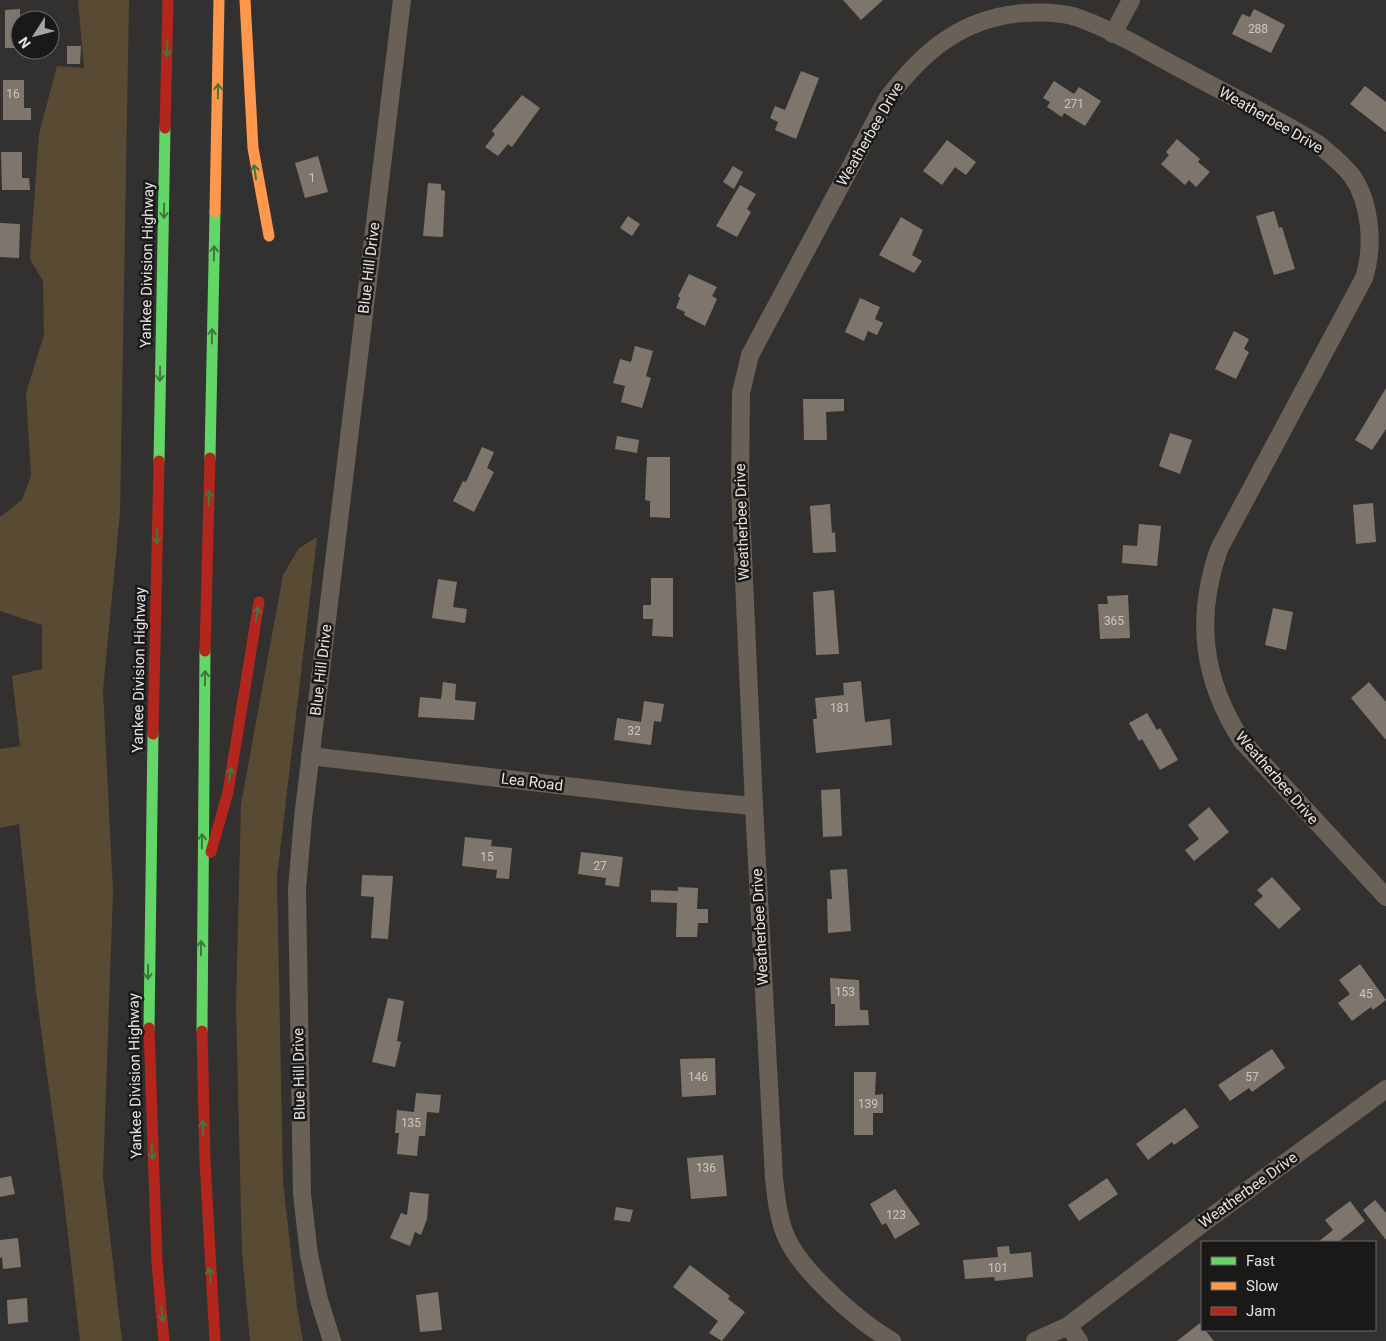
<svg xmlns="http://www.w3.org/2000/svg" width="1386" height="1341" viewBox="0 0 1386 1341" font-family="Roboto,sans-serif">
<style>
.green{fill:#594a34}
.building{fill:#7e766d}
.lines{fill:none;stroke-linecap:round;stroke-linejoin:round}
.street{stroke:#696157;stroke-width:18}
.fast{stroke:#63d668;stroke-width:11}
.slow{stroke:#ff974d;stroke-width:11}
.jam{stroke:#b3261e;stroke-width:11}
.oneway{stroke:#3e7840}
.labels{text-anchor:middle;stroke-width:5;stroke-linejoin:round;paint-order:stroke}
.number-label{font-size:12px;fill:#cac7c3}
.street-label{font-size:15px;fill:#e4e2e0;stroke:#1a1918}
</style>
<rect width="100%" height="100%" fill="#33312f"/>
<g class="green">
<polygon points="78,0 129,0 120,513 103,690 113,892 103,1176 122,1341 80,1341 63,1191 36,992 19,824 0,828 0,749 20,746 12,676 42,669 42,625 0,611 0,517 22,500 31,476 26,393 44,335 43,281 30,259 39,134 57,66 84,68"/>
<polygon points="317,537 277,877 283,1182 297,1307 303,1341 250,1341 242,1252 236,1007 241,804 283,575 299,548"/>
</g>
<g class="building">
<polygon points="843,0 883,0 861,20"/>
<polygon points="20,9 20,48 5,48 5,10"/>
<polygon points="1254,9 1285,25 1271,53 1232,34 1242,14 1250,17"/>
<polygon points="67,46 81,46 80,64 67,64"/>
<polygon points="801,71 819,78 796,139 775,130 778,122 770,118 775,106 785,110"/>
<polygon points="3,80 24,80 24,108 31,108 31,120 3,120"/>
<polygon points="1054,81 1074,94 1079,87 1101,101 1085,126 1064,113 1062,117 1047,107 1050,102 1043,98"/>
<polygon points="1365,86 1386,102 1386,132 1350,104"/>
<polygon points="522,95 540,108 512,147 508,144 498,156 485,147 495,134 492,131"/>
<polygon points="1177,139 1200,159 1198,162 1210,172 1196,187 1189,180 1185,185 1161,164 1169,155 1166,152"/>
<polygon points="947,140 976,162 966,175 955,167 942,185 923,171"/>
<polygon points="1,152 22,152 22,178 29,178 30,190 2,190"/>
<polygon points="318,156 328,192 305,198 295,163"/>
<polygon points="733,166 743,172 734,189 723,182"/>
<polygon points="428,183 441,184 441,190 445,191 443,237 423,236"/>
<polygon points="740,185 756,194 747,209 751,212 737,237 716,226"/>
<polygon points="1274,211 1279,228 1282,227 1295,269 1274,275 1256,216"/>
<polygon points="628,216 640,224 632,236 620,228"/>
<polygon points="901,217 923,230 912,255 922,261 914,273 879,255"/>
<polygon points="0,223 20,224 19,258 0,257"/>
<polygon points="689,274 717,287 712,296 717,299 705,326 684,315 685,312 676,308 680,298 678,296"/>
<polygon points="860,298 880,307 875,319 883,323 877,335 868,331 864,341 845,332"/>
<polygon points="1234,331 1249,339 1244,349 1249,352 1236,379 1215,369"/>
<polygon points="635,346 653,351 646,376 651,378 642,408 621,402 625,386 613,383 620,359 631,362"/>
<polygon points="1386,388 1386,429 1372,450 1355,440"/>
<polygon points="803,399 844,399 844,411 826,412 827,440 804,440"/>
<polygon points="1170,433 1192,440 1180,474 1159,466"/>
<polygon points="617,436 639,440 637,453 615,449"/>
<polygon points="482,447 494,452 487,468 494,472 474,512 453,501 463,481 466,482"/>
<polygon points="647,457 670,457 670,518 650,517 650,501 645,500"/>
<polygon points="1373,503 1376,542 1356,544 1353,505"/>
<polygon points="830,504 832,533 835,532 836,552 813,553 810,506"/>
<polygon points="1139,524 1161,526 1157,566 1122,563 1123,545 1137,546"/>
<polygon points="651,578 673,578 673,637 652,636 653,619 643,619 643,605 651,605"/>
<polygon points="438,579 457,582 453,607 467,609 465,623 432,618"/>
<polygon points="834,590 839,654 816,655 813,592"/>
<polygon points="1128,595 1130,638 1100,639 1098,604 1108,604 1107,596"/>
<polygon points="1273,608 1293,612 1286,650 1265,645"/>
<polygon points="861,681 865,722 890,719 892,745 816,753 813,719 817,719 815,698 844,695 843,683"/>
<polygon points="443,682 456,684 455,700 476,702 474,720 418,717 420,697 441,699"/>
<polygon points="1369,682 1386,702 1386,740 1351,698"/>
<polygon points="644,701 664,704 661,722 654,721 651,745 614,740 617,718 641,722"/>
<polygon points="1147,713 1157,730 1160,728 1178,760 1160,770 1142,739 1139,741 1129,723"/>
<polygon points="840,789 842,836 823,837 821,790"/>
<polygon points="1209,807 1229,832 1194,861 1185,850 1199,839 1188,825"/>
<polygon points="465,837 492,840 491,846 512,848 509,879 496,878 497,870 462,866"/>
<polygon points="581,852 623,857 619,887 605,885 606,878 578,874"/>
<polygon points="847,869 851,931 828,933 827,899 832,899 830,870"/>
<polygon points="362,875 393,876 388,939 371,938 374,897 361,896"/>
<polygon points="1272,877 1301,909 1279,929 1254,904 1263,896 1257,890"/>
<polygon points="678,887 698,888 697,909 708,909 708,923 698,923 697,937 676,937 677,903 651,902 651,890 678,891"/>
<polygon points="1360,964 1386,1000 1373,1010 1371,1007 1352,1021 1338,1003 1350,994 1339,980"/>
<polygon points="830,978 859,980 860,1010 868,1010 869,1025 835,1026 835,1004 831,1004"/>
<polygon points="388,998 404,1001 397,1041 401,1042 395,1067 372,1062"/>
<polygon points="1272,1049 1285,1068 1252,1092 1249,1088 1230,1101 1218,1085"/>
<polygon points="715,1058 716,1095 682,1097 680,1059"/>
<polygon points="854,1072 876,1072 875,1095 883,1094 883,1113 873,1113 873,1135 854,1135"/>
<polygon points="416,1093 441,1095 439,1113 427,1112 425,1136 419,1136 417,1156 397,1154 399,1133 395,1133 397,1110 414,1112"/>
<polygon points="1185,1108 1199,1127 1174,1145 1172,1142 1148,1160 1136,1144"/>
<polygon points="723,1155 727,1196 691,1199 687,1158"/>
<polygon points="11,1176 15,1194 0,1197 0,1178"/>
<polygon points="1107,1178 1118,1194 1079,1221 1068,1205"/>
<polygon points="895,1189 920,1224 895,1239 886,1223 882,1225 870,1204"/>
<polygon points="410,1192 429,1194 427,1219 421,1235 415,1232 410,1246 390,1238 401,1213 407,1215"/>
<polygon points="1375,1200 1386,1213 1386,1240 1363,1210"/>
<polygon points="1350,1201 1365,1221 1338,1242 1318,1242 1333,1230 1325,1220"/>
<polygon points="616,1207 633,1210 630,1222 614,1220"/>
<polygon points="18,1238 21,1267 3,1269 2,1257 0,1258 0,1240"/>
<polygon points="1009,1246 1010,1254 1031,1252 1033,1277 995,1281 994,1277 965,1279 963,1260 998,1257 997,1247"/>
<polygon points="690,1265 730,1296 728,1299 745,1312 722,1341 709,1333 718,1321 673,1287"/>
<polygon points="438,1292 442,1330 420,1332 416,1295"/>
<polygon points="27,1298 28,1322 8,1324 7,1300"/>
<polygon points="1200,1323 1202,1330 1205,1330 1214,1341 1177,1341"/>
</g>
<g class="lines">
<g class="street">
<polyline points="1113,34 1131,0"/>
<polyline points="310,756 686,800 754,806"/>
<polyline points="1068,1326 1079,1341"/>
<polyline points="332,1341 319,1300 309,1255 302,1194 297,889 303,818 402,0"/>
<path d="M892,1341C859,1322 799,1270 785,1234C778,1216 776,1197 774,1178L754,806L740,488L741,393L750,355L887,99C923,51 962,18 1023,13C1040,12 1059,12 1076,17C1113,30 1147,51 1181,69C1227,94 1274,117 1318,144C1330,154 1342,163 1352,176C1371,203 1374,247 1364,278L1219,549C1195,618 1202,679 1242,741L1386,897"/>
<polyline points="1035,1341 1068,1326 1203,1223 1386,1089"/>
</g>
<g class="fast">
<polyline points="210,458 215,212"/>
<polyline points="159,461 165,128"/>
<polyline points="149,1028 153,734"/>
<polyline points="202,1031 205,651"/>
</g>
<g class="slow">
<polyline points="245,0 253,148 269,236"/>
<polyline points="215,212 219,0"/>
</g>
<g class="jam">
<polyline points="165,128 168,0"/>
<polyline points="205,651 210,458"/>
<polyline points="153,734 159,461"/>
<polyline points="211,852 228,792 259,602"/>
<polyline points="149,1028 157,1263 164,1341"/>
<polyline points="202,1031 205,1161 215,1341"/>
</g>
</g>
<defs><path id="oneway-shaft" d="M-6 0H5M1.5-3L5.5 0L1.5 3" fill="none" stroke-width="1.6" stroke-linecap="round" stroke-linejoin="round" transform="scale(1.25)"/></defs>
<g class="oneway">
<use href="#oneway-shaft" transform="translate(167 49) rotate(91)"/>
<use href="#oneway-shaft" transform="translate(218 91) rotate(-89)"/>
<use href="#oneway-shaft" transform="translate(255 172) rotate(-98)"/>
<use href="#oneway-shaft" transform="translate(164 211) rotate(91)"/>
<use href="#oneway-shaft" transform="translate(214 253) rotate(-89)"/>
<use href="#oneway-shaft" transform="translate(212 336) rotate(-89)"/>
<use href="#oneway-shaft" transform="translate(160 374) rotate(91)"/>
<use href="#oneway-shaft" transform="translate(209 498) rotate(-89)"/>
<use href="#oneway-shaft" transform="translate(157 536) rotate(91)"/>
<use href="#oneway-shaft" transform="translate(257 614) rotate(-81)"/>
<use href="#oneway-shaft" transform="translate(205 678) rotate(-89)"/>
<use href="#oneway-shaft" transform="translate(230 775) rotate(-81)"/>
<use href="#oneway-shaft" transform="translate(202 841) rotate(-89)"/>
<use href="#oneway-shaft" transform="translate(201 948) rotate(-90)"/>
<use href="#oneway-shaft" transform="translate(148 972) rotate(91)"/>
<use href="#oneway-shaft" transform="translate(203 1128) rotate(-92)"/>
<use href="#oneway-shaft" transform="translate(152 1152) rotate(87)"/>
<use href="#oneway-shaft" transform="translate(210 1275) rotate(-94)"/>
<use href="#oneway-shaft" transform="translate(162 1314) rotate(85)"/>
</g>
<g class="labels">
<g class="number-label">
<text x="1258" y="33">288</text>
<text x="13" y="98">16</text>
<text x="1074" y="108">271</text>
<text x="312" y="182">1</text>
<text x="1114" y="625">365</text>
<text x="840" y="712">181</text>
<text x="634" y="735">32</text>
<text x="487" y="861">15</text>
<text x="600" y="870">27</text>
<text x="845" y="996">153</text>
<text x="1366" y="998">45</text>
<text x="698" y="1081">146</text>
<text x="1252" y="1081">57</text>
<text x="868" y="1108">139</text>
<text x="411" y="1127">135</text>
<text x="706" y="1172">136</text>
<text x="896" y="1219">123</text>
<text x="998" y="1272">101</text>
</g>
<g class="street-label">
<text transform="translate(1271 120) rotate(30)" y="5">Weatherbee Drive</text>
<text transform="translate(870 134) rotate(-60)" y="5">Weatherbee Drive</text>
<text transform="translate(147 265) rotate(-89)" y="5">Yankee Division Highway</text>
<text transform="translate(369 268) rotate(-83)" y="5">Blue Hill Drive</text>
<text transform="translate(742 522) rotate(-92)" y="5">Weatherbee Drive</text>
<text transform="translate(139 670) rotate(-89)" y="5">Yankee Division Highway</text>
<text transform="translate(321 670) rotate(-83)" y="5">Blue Hill Drive</text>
<text transform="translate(1277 778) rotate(49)" y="5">Weatherbee Drive</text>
<text transform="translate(532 782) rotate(7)" y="5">Lea Road</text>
<text transform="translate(760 927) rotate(-93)" y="5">Weatherbee Drive</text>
<text transform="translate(299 1074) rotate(-91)" y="5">Blue Hill Drive</text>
<text transform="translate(135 1076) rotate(-91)" y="5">Yankee Division Highway</text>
<text transform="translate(1248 1190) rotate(-36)" y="5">Weatherbee Drive</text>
</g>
</g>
<rect x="1201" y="1241" width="175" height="90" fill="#1a1918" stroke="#6b6968"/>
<rect x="1211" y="1257" width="25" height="8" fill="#63d668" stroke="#6b6968"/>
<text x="1246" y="1266" font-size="15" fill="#e4e2e0">Fast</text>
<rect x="1211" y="1282" width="25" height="8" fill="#ff974d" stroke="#6b6968"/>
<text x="1246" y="1291" font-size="15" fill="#e4e2e0">Slow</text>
<rect x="1211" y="1307" width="25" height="8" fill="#b3261e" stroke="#6b6968"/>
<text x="1246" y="1316" font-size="15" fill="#e4e2e0">Jam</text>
<g transform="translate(35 35) rotate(234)"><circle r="24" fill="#1a1918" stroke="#6b6968"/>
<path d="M0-4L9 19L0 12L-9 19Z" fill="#a6a4a2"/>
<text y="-8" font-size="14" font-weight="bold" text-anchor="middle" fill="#e4e2e0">N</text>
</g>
</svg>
